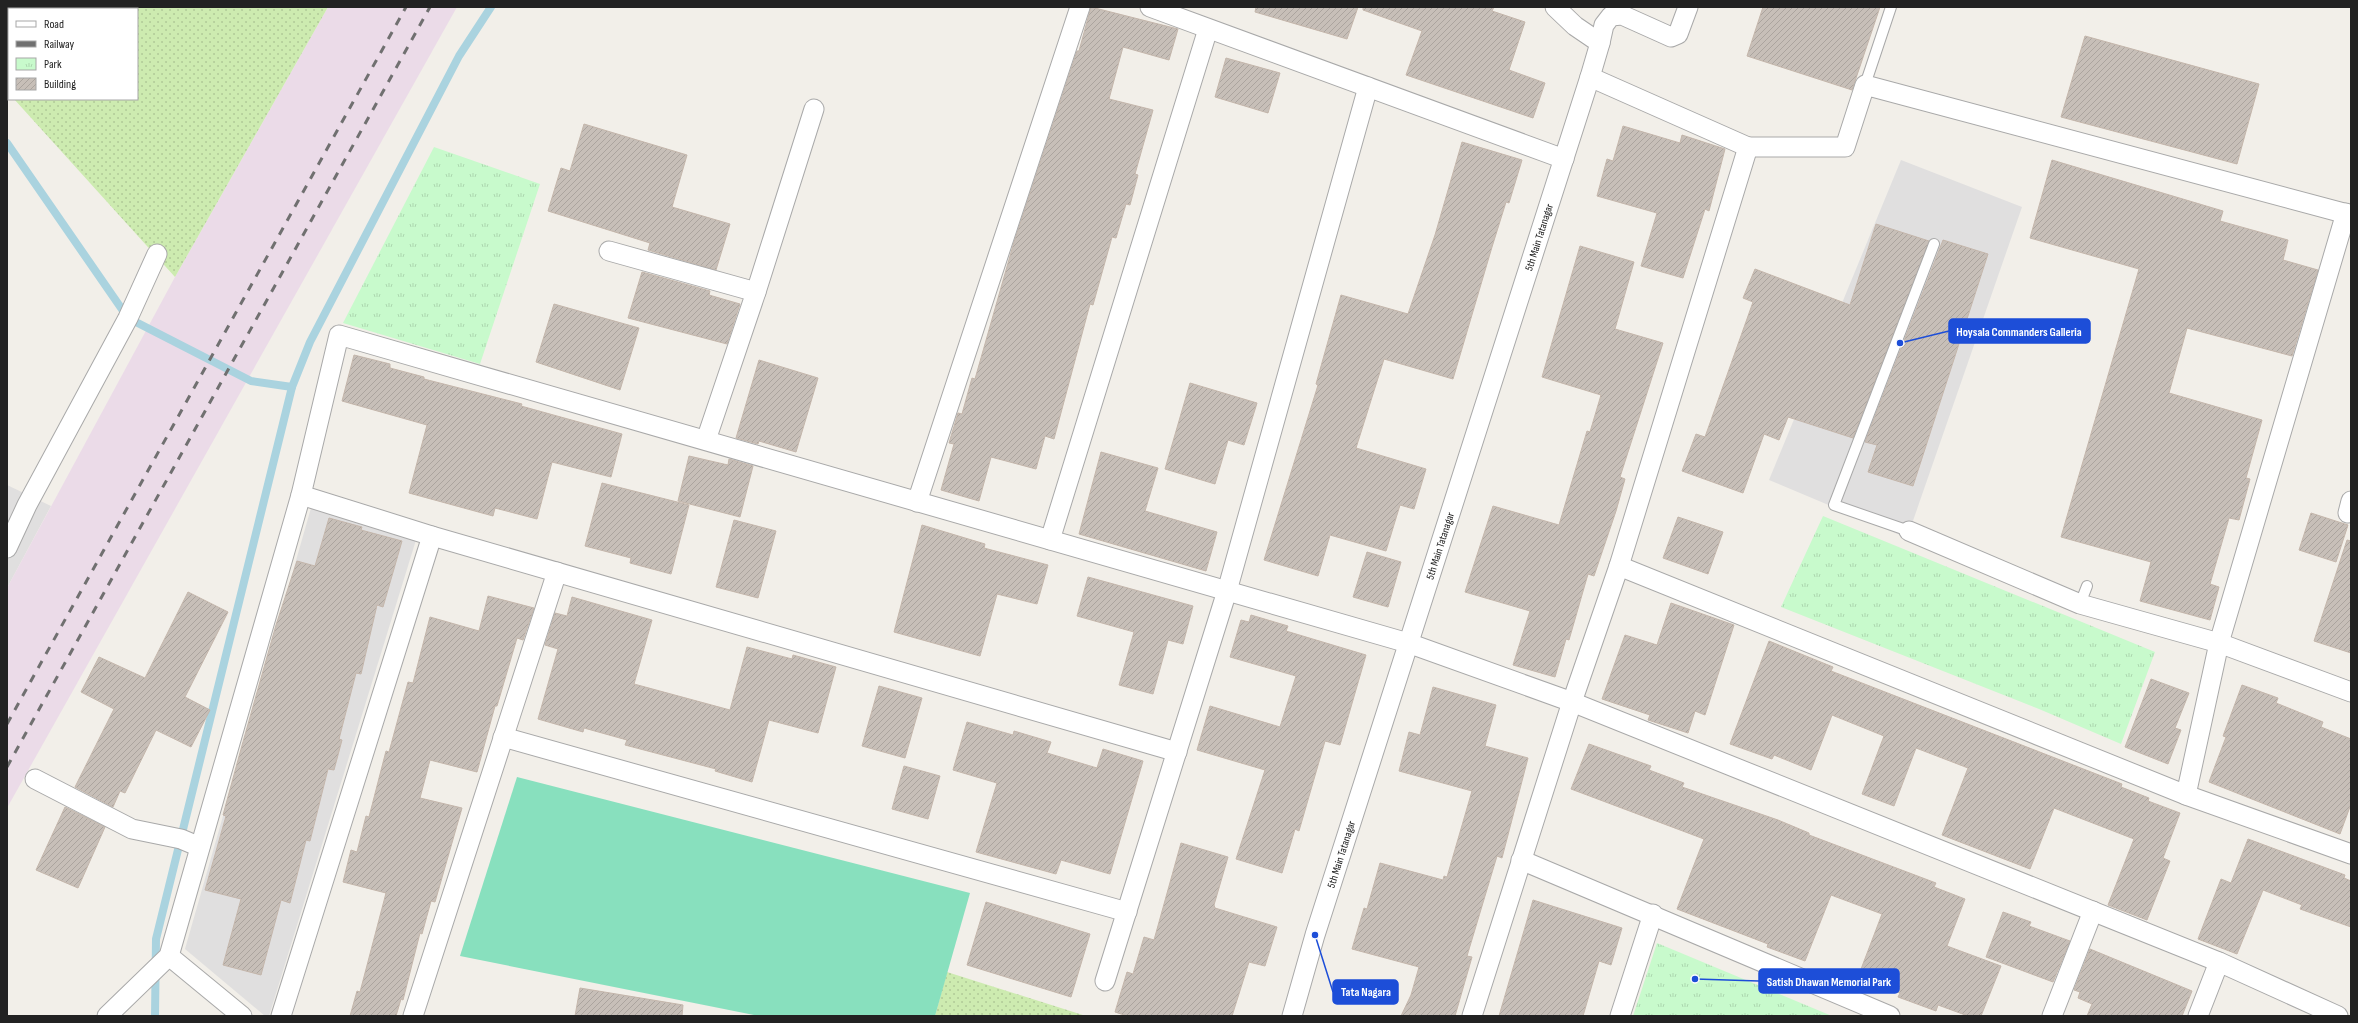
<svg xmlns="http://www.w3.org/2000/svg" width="2358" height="1023" viewBox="0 0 2358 1023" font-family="'Sofia Sans Condensed',sans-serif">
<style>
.residential{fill:#e0dfdf}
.railway{fill:#ebdbe8}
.grass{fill:url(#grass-dots)}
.park{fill:url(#park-tufts)}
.pitch{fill:#88e0be}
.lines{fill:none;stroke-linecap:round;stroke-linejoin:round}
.stream{stroke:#aad3df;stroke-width:8}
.building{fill:url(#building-hatch);stroke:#c4b6ab}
.lane-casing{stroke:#a9a9a9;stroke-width:12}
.street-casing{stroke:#a9a9a9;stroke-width:21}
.lane{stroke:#fff;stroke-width:10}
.street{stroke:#fff;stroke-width:19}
.rail{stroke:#707070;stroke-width:3;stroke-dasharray:8 8;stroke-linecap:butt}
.labels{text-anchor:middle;stroke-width:3;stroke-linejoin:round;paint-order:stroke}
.street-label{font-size:11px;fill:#222;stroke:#fff}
.leader{fill:none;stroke:#1d4ed8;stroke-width:1.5}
.callout-dot{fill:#1d4ed8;stroke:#fff;stroke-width:1.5}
.callout{fill:#1d4ed8;stroke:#1d4ed8;stroke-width:1.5}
.callout-label{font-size:12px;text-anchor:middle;font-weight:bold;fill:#fff}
</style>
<defs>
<pattern id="grass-dots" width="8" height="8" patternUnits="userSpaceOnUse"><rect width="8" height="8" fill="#cdebb0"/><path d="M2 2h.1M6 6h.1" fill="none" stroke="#b0c997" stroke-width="1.8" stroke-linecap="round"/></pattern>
<pattern id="park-tufts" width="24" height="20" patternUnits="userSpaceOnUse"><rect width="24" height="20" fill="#c8facc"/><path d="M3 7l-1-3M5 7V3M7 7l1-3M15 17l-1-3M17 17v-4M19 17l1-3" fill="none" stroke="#acd6af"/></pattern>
<pattern id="building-hatch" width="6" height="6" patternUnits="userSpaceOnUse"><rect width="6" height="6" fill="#c7bfb8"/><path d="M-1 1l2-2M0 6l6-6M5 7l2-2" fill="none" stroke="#aba49e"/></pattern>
</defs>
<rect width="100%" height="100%" fill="#f2efe9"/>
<g class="residential">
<polygon points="1901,160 2022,207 1907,538 1769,480"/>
<polygon points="7,485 51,506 7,588"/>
<polygon points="311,508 416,540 269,1016 265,1016 185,949"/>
</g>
<polygon class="railway" points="328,7 457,7 7,808 7,588 175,277"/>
<g class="grass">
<polygon points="7,7 328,7 175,277 14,99 137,99 137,9 9,9 9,93 7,91"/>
<polygon points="947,972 1086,1016 935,1016"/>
</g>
<g class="park">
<polygon points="434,147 540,184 480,364 343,323"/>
<polygon points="1823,516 2155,652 2121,744 2039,709 1781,607"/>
<polygon points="1657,943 1832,1016 1633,1016"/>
</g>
<polygon class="pitch" points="517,777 970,893 935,1016 759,1016 460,956"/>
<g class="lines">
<g class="stream">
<polyline points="7,143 128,318 251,381 292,387"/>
<polyline points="155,1016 156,939 292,387 310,342 459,56 491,7"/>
</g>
</g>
<g class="building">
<polygon points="1091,7 1178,29 1169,60 1123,47 1120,58 1109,99 1153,110 1135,174 1138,175 1130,205 1126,204 1116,238 1112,237 1093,305 1090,304 1054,439 1045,436 1036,469 991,457 979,501 941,490 954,444 949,443 958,413 962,414 972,378 975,379 1014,242 1077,51 1079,51"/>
<polygon points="1256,7 1358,7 1347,39 1255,12"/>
<polygon points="1363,7 1494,7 1492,11 1525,22 1509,70 1545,83 1533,118 1406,75 1422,31 1363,10"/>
<polygon points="1763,7 1880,7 1852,90 1747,56"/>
<polygon points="2085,36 2259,84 2237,164 2061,117"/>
<polygon points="1226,58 1280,73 1268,113 1215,97"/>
<polygon points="584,124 687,155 672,207 730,224 716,270 648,250 650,243 548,211 561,168 570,171"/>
<polygon points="1623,126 1680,143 1682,135 1725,149 1709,211 1705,209 1683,278 1641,266 1657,213 1597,196 1607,159 1613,161"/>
<polygon points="1462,142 1522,160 1509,203 1506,202 1492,247 1453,379 1384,359 1356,448 1426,469 1414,509 1400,505 1386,551 1330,535 1318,576 1264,560 1318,385 1316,384 1341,295 1408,314 1435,235"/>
<polygon points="2052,160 2223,211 2220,221 2288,240 2283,260 2318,270 2292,356 2187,328 2169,393 2262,420 2246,478 2250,479 2239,520 2229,518 2210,584 2219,587 2210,620 2140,601 2151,562 2061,537 2139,269 2030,238"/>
<polygon points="1876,224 1929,241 1853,438 1788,417 1779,440 1764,434 1743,493 1682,471 1696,434 1705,437 1753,302 1743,298 1755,269 1850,305"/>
<polygon points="1943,240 1988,254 1913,486 1868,472 1877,445 1865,442"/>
<polygon points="1580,246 1634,262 1615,329 1663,343 1620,477 1625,479 1616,511 1594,576 1588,574 1569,640 1566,639 1555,677 1513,665 1530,611 1465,592 1493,506 1559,525 1587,431 1590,432 1601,395 1542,377"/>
<polygon points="642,272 710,291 709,295 740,304 727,344 628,318"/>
<polygon points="554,304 639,328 620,390 536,362"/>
<polygon points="354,355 390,364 390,368 424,377 424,379 522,404 521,406 622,434 611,477 552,462 537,519 495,508 493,516 409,493 427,425 342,401"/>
<polygon points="759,360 818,378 796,452 759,441 758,444 736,438"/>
<polygon points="1190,383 1257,403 1244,445 1228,440 1215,484 1165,469"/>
<polygon points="1101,452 1158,468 1145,511 1217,532 1206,571 1079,534"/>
<polygon points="689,456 728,465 729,459 753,466 740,517 678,501"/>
<polygon points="602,483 689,505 671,574 630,563 631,558 585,546"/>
<polygon points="2311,513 2348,525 2336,562 2299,550"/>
<polygon points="1678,517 1723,532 1708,574 1663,558"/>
<polygon points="329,518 362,527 361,530 402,541 383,607 377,605 361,674 356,673 339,739 342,740 334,770 328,769 310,841 306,840 290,903 281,900 261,975 223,965 241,899 205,890 226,816 223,815 241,749 276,625 297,561 315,566"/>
<polygon points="734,520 776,531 758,598 716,587"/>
<polygon points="922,525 985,544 984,548 1048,565 1037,604 997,594 980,656 894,632"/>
<polygon points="2347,540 2351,541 2351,653 2314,641"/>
<polygon points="1367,552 1401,562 1388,607 1353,597"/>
<polygon points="1088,577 1193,606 1183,644 1168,640 1153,694 1119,685 1134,632 1077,616"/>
<polygon points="188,592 228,612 185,697 210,710 191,747 156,730 125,793 120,791 113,807 75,787 114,709 81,692 99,657 145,678"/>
<polygon points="488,596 534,608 523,640 517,638 497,706 495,706 477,772 430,760 420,798 462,808 435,902 431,901 422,934 420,933 403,1000 401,999 396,1016 350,1016 357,991 360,992 386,893 343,882 351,850 357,852 366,816 369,817 386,751 389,752 408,682 413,683 430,617 479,631"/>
<polygon points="572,597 652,620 634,684 730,710 747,647 792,659 793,655 836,667 818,733 769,720 752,782 715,771 716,769 625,745 627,740 584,728 583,732 538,719 558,649 545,645 555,613 567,616"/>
<polygon points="1671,603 1734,625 1705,715 1695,711 1688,733 1648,720 1650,715 1602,699 1625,635 1657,645"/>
<polygon points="1251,615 1288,626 1286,631 1366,655 1340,745 1325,741 1299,831 1295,829 1282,873 1236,859 1265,770 1197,750 1210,706 1280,727 1296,676 1230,657 1241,620 1249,622"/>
<polygon points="1769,641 1833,667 1831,671 2122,784 2121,787 2149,798 2148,801 2180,813 2163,858 2170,861 2147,920 2108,905 2134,839 2054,808 2030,869 1942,835 1968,768 1916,748 1894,806 1862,794 1884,736 1832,715 1811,770 1774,755 1772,759 1730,744"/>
<polygon points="2151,679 2189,693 2175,728 2181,730 2168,764 2125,747"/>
<polygon points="2242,685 2278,698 2276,703 2323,722 2321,727 2351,739 2351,804 2340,834 2209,782 2226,737 2223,736"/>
<polygon points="879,686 922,698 905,758 862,746"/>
<polygon points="1433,687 1496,705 1485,746 1528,758 1502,858 1497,856 1467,956 1472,957 1455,1016 1401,1016 1411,995 1419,967 1352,949 1364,908 1367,909 1380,863 1443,880 1444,876 1447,877 1472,791 1399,771 1409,732 1420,735"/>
<polygon points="967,722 1013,735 1014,731 1051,742 1047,753 1097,768 1103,749 1143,761 1110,874 1061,860 1056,874 976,852 997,783 953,770"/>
<polygon points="1589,744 1651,766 1649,770 1684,783 1682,787 1778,820 1809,833 1809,835 1936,883 1934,887 1965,899 1947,946 2001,966 1981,1016 1968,1016 1938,1005 1936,1011 1898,997 1900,993 1858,977 1882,914 1831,895 1805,961 1767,947 1768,944 1677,909 1704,839 1571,789"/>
<polygon points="904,766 940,776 928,819 892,809"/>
<polygon points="65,807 105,827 78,888 36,870"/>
<polygon points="2248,839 2345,875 2344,878 2351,881 2351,927 2300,909 2302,905 2263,890 2237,954 2198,939 2221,879 2231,883"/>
<polygon points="1181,843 1228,857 1214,905 1215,908 1277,927 1265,966 1249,962 1232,1016 1127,1016 1115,1012 1127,972 1133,974 1144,937 1154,940"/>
<polygon points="1533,900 1622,928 1611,965 1599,961 1583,1016 1499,1016"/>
<polygon points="986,902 1090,934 1071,997 967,965"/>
<polygon points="2003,912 2031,922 2029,926 2070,941 2053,982 1986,957"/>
<polygon points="2090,949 2192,991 2182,1016 2087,1016 2092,1004 2078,998 2080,992 2074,990"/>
<polygon points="580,988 683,1005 682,1016 575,1016"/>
</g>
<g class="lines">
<g class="lane-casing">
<g id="lane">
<polyline points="1865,85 1891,7"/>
<polyline points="1909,531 1834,505 1934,244"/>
<polyline points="2080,604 2087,586"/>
</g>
</g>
<g class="street-casing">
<g id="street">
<polyline points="1150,7 1564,159"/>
<polyline points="1555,7 1575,26 1600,43 1590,77 1748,147"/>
<polyline points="1600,43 1604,25 1611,16 1622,15 1671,37 1678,34 1688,7"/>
<polyline points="609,251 756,292"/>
<polyline points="706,440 756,292 814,109"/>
<polyline points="917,502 1080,7"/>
<polyline points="2348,513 2351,501"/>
<polyline points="1909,531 2080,604 2219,643 2351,692"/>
<polyline points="1050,540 1208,29"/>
<polyline points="7,548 27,505 128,318 157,254"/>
<polyline points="1619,566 2186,795 2351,854"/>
<polyline points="503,737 1127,912"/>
<polyline points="1177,752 432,536 301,495 339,335 1408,643 1572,702 2219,962"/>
<polyline points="35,779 132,829 181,839 200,847"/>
<polyline points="2186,795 2219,643 2346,213"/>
<polyline points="1521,860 1890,1016"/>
<polyline points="169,956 242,1016"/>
<polyline points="1105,981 1227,591 1368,87"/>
<polyline points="107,1016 169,956 301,495"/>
<polyline points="281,1016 432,536"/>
<polyline points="413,1016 557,572"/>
<path id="s1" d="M1292,1016L1315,935L1590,77"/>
<polyline points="1472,1016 1572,702 1619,566 1748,147 1845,147 1865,85 2351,215"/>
<polyline points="1620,1016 1653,914"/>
<polyline points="2052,1016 2093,911"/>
<polyline points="2198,1016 2219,962 2338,1016"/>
</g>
</g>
<use href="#lane" class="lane"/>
<use href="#street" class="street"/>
<g class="rail">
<polyline points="7,724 406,7"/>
<polyline points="7,767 430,7"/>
</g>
</g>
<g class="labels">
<g class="street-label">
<text dy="4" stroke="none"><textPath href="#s1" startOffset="817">5th Main Tatanagar</textPath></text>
<text dy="4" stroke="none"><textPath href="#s1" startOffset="493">5th Main Tatanagar</textPath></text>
<text dy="4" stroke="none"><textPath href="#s1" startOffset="169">5th Main Tatanagar</textPath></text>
</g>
</g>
<path class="leader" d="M1900 343L1949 331M1695 979L1759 981M1315 935L1333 992"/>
<g class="callout-dot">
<circle cx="1900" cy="343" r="4"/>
<circle cx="1695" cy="979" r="4"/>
<circle cx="1315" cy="935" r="4"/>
</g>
<g class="callout">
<rect x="1949" y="319" width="141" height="24" rx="4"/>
<rect x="1759" y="969" width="140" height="24" rx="4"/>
<rect x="1333" y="980" width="65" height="24" rx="4"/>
</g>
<g class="callout-label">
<text x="2019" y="336">Hoysala Commanders Galleria</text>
<text x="1829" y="986">Satish Dhawan Memorial Park</text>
<text x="1366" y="996">Tata Nagara</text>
</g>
<rect width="2358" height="1023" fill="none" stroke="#222222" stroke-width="16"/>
<rect x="8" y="8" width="130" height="92" fill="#ffffff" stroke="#a7a7a7"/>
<rect x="16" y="21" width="20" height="6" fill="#ffffff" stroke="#a7a7a7"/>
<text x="44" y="28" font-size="12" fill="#222222">Road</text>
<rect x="16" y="41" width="20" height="6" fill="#707070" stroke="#a7a7a7"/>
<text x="44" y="48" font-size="12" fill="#222222">Railway</text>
<rect x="16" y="58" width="20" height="12" fill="url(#park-tufts)" stroke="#a7a7a7"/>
<text x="44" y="68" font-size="12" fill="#222222">Park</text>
<rect x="16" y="78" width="20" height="12" fill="url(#building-hatch)" stroke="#a7a7a7"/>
<text x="44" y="88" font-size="12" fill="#222222">Building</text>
</svg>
